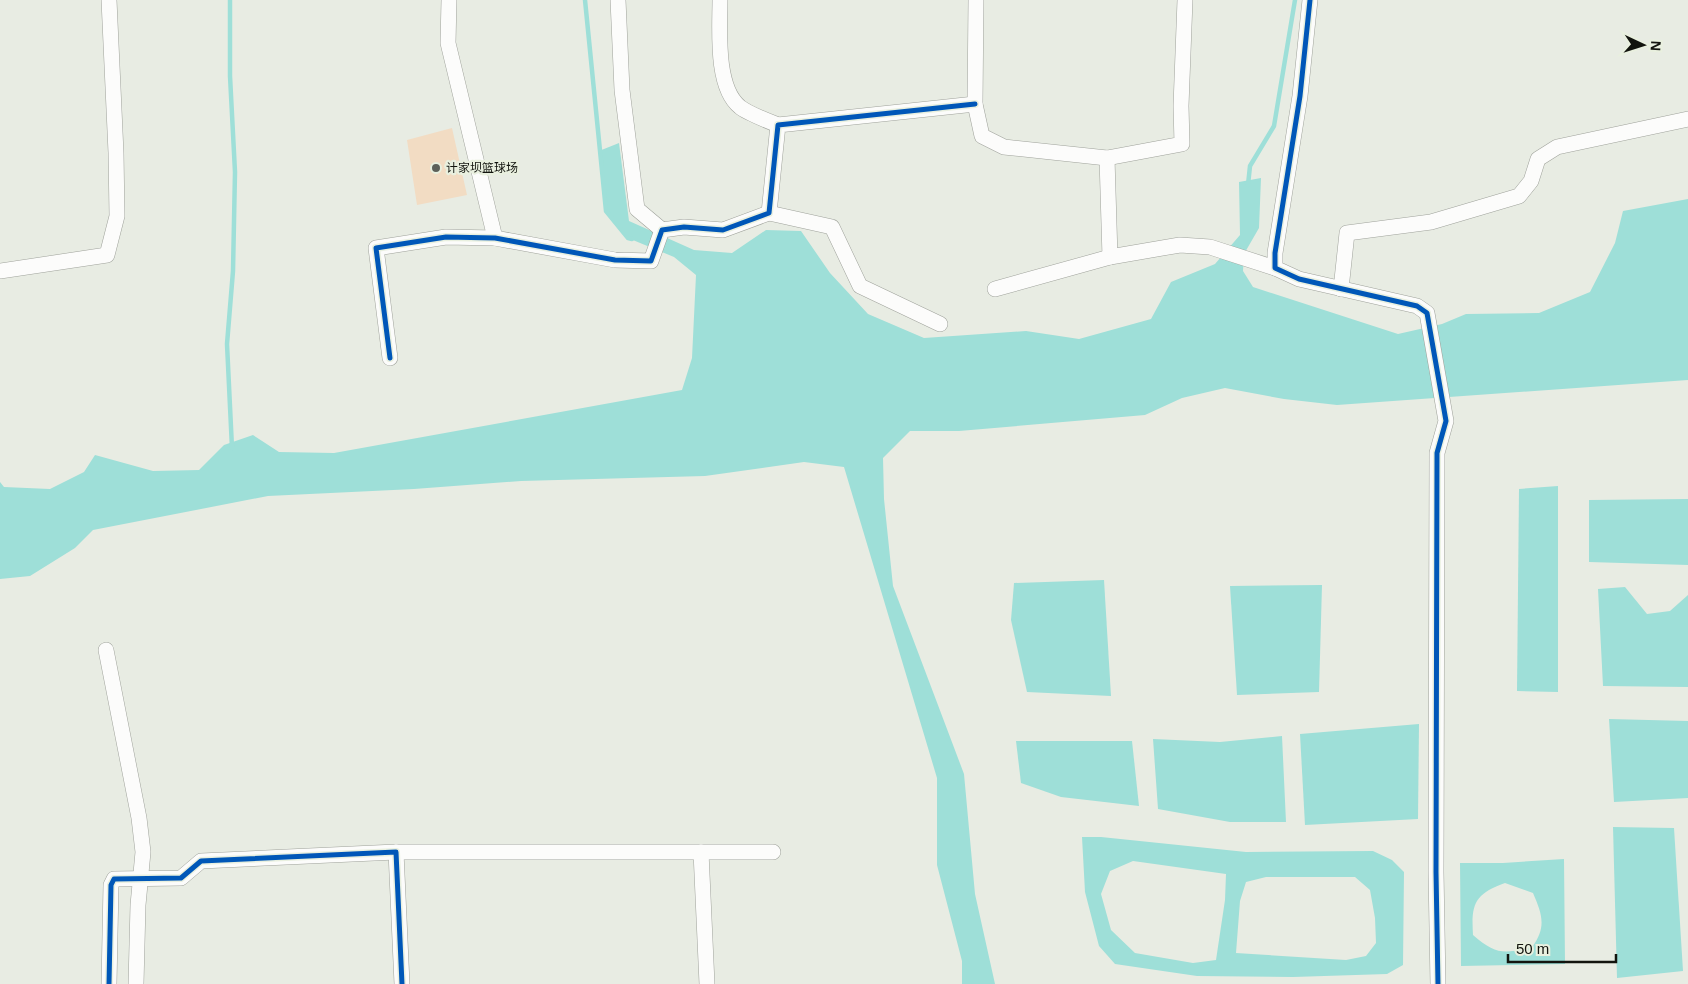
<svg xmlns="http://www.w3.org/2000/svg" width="1688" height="984" viewBox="0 0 1688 984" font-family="Arial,'Noto Sans SC',sans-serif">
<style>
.green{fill:#f2dcc3}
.water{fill:#9edfd8;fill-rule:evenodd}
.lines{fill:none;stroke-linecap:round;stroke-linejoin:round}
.stream{stroke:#9edfd8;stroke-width:4.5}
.minor-casing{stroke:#9fa29b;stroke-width:16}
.minor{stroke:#fcfcfb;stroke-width:15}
.cycleway-casing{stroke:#e9f0df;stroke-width:8}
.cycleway{stroke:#0057b8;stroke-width:5}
.poi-dot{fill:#5d6059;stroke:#e9f0df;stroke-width:2}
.labels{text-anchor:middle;stroke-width:4.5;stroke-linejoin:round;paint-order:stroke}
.poi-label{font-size:12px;fill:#12140e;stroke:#e9f0df;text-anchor:start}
</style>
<rect width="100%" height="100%" fill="#e8ece3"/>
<polygon class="green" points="452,128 467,195 417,205 407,140"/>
<g class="water">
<polygon points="619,143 629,221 694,250 732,253 766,230 801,231 830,273 868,314 924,338 1026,331 1079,339 1151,319 1171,282 1215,264 1240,235 1239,182 1261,178 1259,228 1244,254 1243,271 1253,287 1398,334 1442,324 1466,314 1539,313 1590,292 1615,243 1623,211 1688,199 1688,380 1337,405 1284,399 1225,388 1182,398 1145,415 959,431 910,431 883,458 884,499 893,586 964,774 975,894 995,984 962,984 962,961 937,865 937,778 844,467 804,462 705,476 521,481 414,489 268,496 93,530 75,548 30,576 0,579 0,482 4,487 50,489 84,472 95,455 153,471 199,470 224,445 253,435 279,452 334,453 682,390 692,358 696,275 674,257 628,238 606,211 599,151"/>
<polygon points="1558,486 1558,692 1517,691 1519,489"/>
<polygon points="1688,499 1688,565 1589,562 1589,500"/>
<polygon points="1104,580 1111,696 1027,692 1011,620 1014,583"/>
<polygon points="1322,585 1319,692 1237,695 1230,586"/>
<polygon points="1625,587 1647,614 1670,611 1688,595 1688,687 1603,686 1598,589"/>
<polygon points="1609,719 1688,721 1688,798 1614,802"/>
<polygon points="1419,724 1418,819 1305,825 1300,734"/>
<polygon points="1282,736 1286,822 1230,822 1158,809 1153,739 1220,742"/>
<polygon points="1016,741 1132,741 1139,806 1061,797 1021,783"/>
<polygon points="1613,827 1674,828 1683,971 1617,978"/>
<path d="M1082,837H1101L1246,852L1373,851L1392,860L1404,872L1403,965L1387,974L1293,977L1197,976L1115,964L1099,946L1085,892ZM1133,861L1226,874L1225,900L1216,960L1193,963L1135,953L1111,930L1101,894L1110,871ZM1266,877H1355L1370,890L1375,918L1376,943L1366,956L1346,960L1236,953L1240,901L1246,882Z"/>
<path d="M1564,859L1565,964L1461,966L1460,863H1503ZM1505,883L1533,893C1542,914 1547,927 1532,947C1504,954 1496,955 1473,935C1471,903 1475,894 1505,883Z"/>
</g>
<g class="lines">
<g class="stream">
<polyline points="230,0 230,76 235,172 233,271 227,344 232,448"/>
<polyline points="585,0 606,211 628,238 632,239"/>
<polyline points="1248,185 1250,166 1274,126 1295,0"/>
</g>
<g class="minor-casing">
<g id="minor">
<polyline points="449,0 448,43 495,238"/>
<polyline points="618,0 622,90 637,209 662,230"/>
<path d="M720,0C720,29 715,87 740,107C747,113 768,121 778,125"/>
<polyline points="976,0 975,104 982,136 1004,147 1107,158 1182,144 1181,106 1185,0"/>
<polyline points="1310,0 1300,96 1275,253 1275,268 1299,279 1417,306 1427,313 1446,421 1437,453 1436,872 1438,984"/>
<polyline points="1107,158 1110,257 1180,245 1210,247 1275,268"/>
<polyline points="769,213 832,227 860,286 940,324"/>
<polyline points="0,271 107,255 117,216 116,153 109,0"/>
<polyline points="995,289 1110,257"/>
<polyline points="1341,289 1347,233 1431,222 1519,196 1531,181 1538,159 1557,147 1688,119"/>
<polyline points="390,358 376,248 446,237 495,238 615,260 651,261 662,230 684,227 723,230 769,213 778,125 975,104"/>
<polyline points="106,650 139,818 143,852 138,905 136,984"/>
<polyline points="396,852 402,984"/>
<polyline points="701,852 707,984"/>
<polyline points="109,984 111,885 114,879 181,878 201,861 396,852 773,852"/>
</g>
</g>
<use href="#minor" class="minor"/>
<g class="cycleway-casing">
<g id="cycleway">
<polyline points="1310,0 1300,96 1275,253 1275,268 1299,279 1417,306 1427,313 1446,421 1437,453 1436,872 1438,984"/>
<polyline points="390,358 376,248 446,237 495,238 615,260 651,261 662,230 684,227 723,230 769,213 778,125 975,104"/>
<polyline points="109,984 111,885 114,879 181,878 201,861 396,852 402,984"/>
</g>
</g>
<use href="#cycleway" class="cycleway"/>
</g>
<circle class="poi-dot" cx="436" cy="168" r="5"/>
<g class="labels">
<g class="poi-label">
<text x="446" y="172">计家坝篮球场</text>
</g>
</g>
<g transform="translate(1643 45) rotate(94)" stroke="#e9f0df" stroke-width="4" paint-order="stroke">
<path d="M0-4L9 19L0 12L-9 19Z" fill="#12140e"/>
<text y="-8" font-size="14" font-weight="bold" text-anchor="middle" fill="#12140e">N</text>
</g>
<path d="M1508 954v8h108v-8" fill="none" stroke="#12140e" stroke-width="2.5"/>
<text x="1516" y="954" font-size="15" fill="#12140e" stroke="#e9f0df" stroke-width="4" paint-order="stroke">50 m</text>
</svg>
